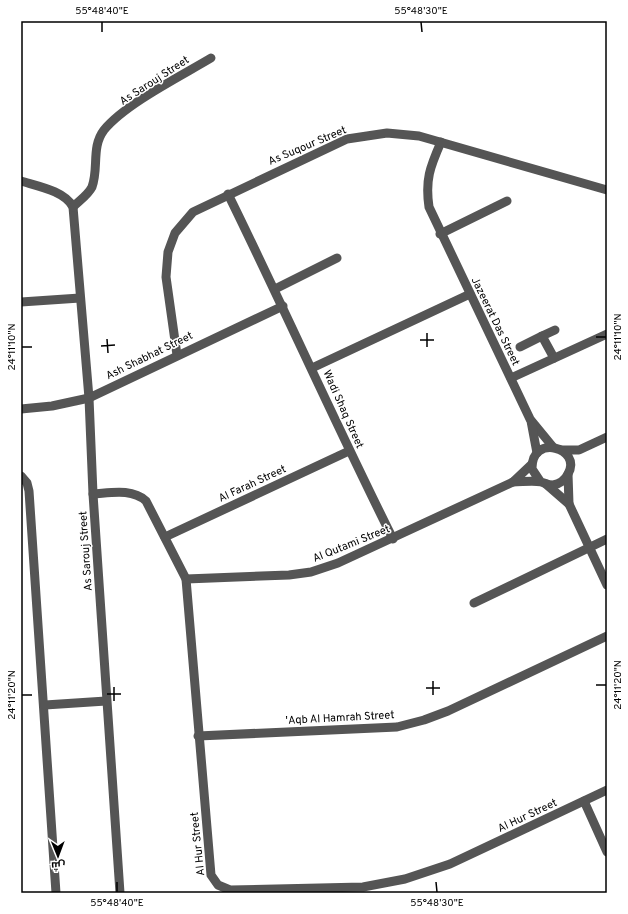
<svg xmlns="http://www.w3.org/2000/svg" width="628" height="914" viewBox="0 0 628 914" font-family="Overpass,Cairo,sans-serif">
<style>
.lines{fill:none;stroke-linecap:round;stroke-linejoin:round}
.minor{stroke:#555;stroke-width:9}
.ticks{fill:none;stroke:#000;stroke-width:1.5}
.labels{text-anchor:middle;stroke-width:3;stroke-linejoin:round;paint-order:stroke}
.street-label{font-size:11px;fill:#000;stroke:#fff}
.neatline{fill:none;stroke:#000;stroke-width:1.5}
.ticks-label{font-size:10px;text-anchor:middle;fill:#000}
</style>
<rect width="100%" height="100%" fill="#fff"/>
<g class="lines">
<g class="minor">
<path d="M441,142C430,167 425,180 429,207L530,419L553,447"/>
<path d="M21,181C37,186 65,191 73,207L89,398L93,494L120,893"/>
<path d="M228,194C284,308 336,425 393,539"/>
<path d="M73,207C79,201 88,195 92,187C99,168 91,147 104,130C125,104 181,76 211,58"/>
<polyline points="440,234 507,201"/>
<polyline points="275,289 337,258"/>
<polyline points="21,302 80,298"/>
<polyline points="520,347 542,336"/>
<polyline points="177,355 166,277 168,252 175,233 193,212 347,139 387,133 419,136 607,190"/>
<polyline points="554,358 542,336 555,330"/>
<polyline points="312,368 470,294"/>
<polyline points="511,378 607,334"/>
<polyline points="21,409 52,406 89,398 283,306"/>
<polyline points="531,421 537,453"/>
<polyline points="562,450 579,450 607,437"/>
<polyline points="568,474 569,504"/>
<polyline points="21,476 27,483 29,491 56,893"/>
<path d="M513,482C522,482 533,480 541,482C545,483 548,485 553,485C559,484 565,480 568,474C583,448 531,433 532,469L540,481"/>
<polyline points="546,484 569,504 607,585"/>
<path d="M93,494C110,493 132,488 146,501L186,579L211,875L218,885L230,890L363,887L405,879L450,864L607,790"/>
<polyline points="165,537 349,451"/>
<polyline points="186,579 289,575 311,572 338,563 513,482 532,464"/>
<polyline points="474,603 607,539"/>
<polyline points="45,705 106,701"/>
<polyline points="198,736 397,727 424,720 448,711 607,636"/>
<polyline points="584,801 607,852"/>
</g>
</g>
<path class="ticks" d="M102,22V32M421,22L422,32M427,333V347M596,337H606M107,339L108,353M420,340H434M101,346L115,345M22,347H32M433,681V695M596,685H606M114,687V701M426,688H440M107,694H121M22,695H32M117,882V892M436,882L437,892"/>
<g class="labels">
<g class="street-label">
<text transform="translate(154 80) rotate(-33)" y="4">As Sarouj Street</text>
<text transform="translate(307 145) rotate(-23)" y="4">As Suqour Street</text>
<text transform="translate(496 321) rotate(64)" y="4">Jazeerat Das Street</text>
<text transform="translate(149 355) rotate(-26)" y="4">Ash Shabhat Street</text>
<text transform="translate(344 409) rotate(66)" y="4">Wadi Shaq Street</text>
<text transform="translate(252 483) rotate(-25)" y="4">Al Farah Street</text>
<text transform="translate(351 543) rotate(-22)" y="4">Al Qutami Street</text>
<text transform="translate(85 551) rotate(-94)" y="4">As Sarouj Street</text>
<text transform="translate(340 717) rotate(-3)" y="4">'Aqb Al Hamrah Street</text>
<text transform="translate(527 815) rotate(-25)" y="4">Al Hur Street</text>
<text transform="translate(197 844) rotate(-96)" y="4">Al Hur Street</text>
</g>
</g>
<rect width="628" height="914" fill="none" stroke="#ffffff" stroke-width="44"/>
<g transform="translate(58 856) rotate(179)" stroke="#ffffff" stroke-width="3" paint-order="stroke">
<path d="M0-3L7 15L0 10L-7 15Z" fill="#000000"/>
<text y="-6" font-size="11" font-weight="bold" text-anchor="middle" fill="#000000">ش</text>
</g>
<rect x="22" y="22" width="584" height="870" class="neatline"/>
<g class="ticks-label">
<text x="102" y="14">55°48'40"E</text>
<text x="421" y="14">55°48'30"E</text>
<text transform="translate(617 337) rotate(-90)" y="4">24°11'10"N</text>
<text transform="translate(11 347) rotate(-90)" y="4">24°11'10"N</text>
<text transform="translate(617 685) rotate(-90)" y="4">24°11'20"N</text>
<text transform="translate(11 695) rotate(-90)" y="4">24°11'20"N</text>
<text x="117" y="906">55°48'40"E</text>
<text x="437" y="906">55°48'30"E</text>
</g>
</svg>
